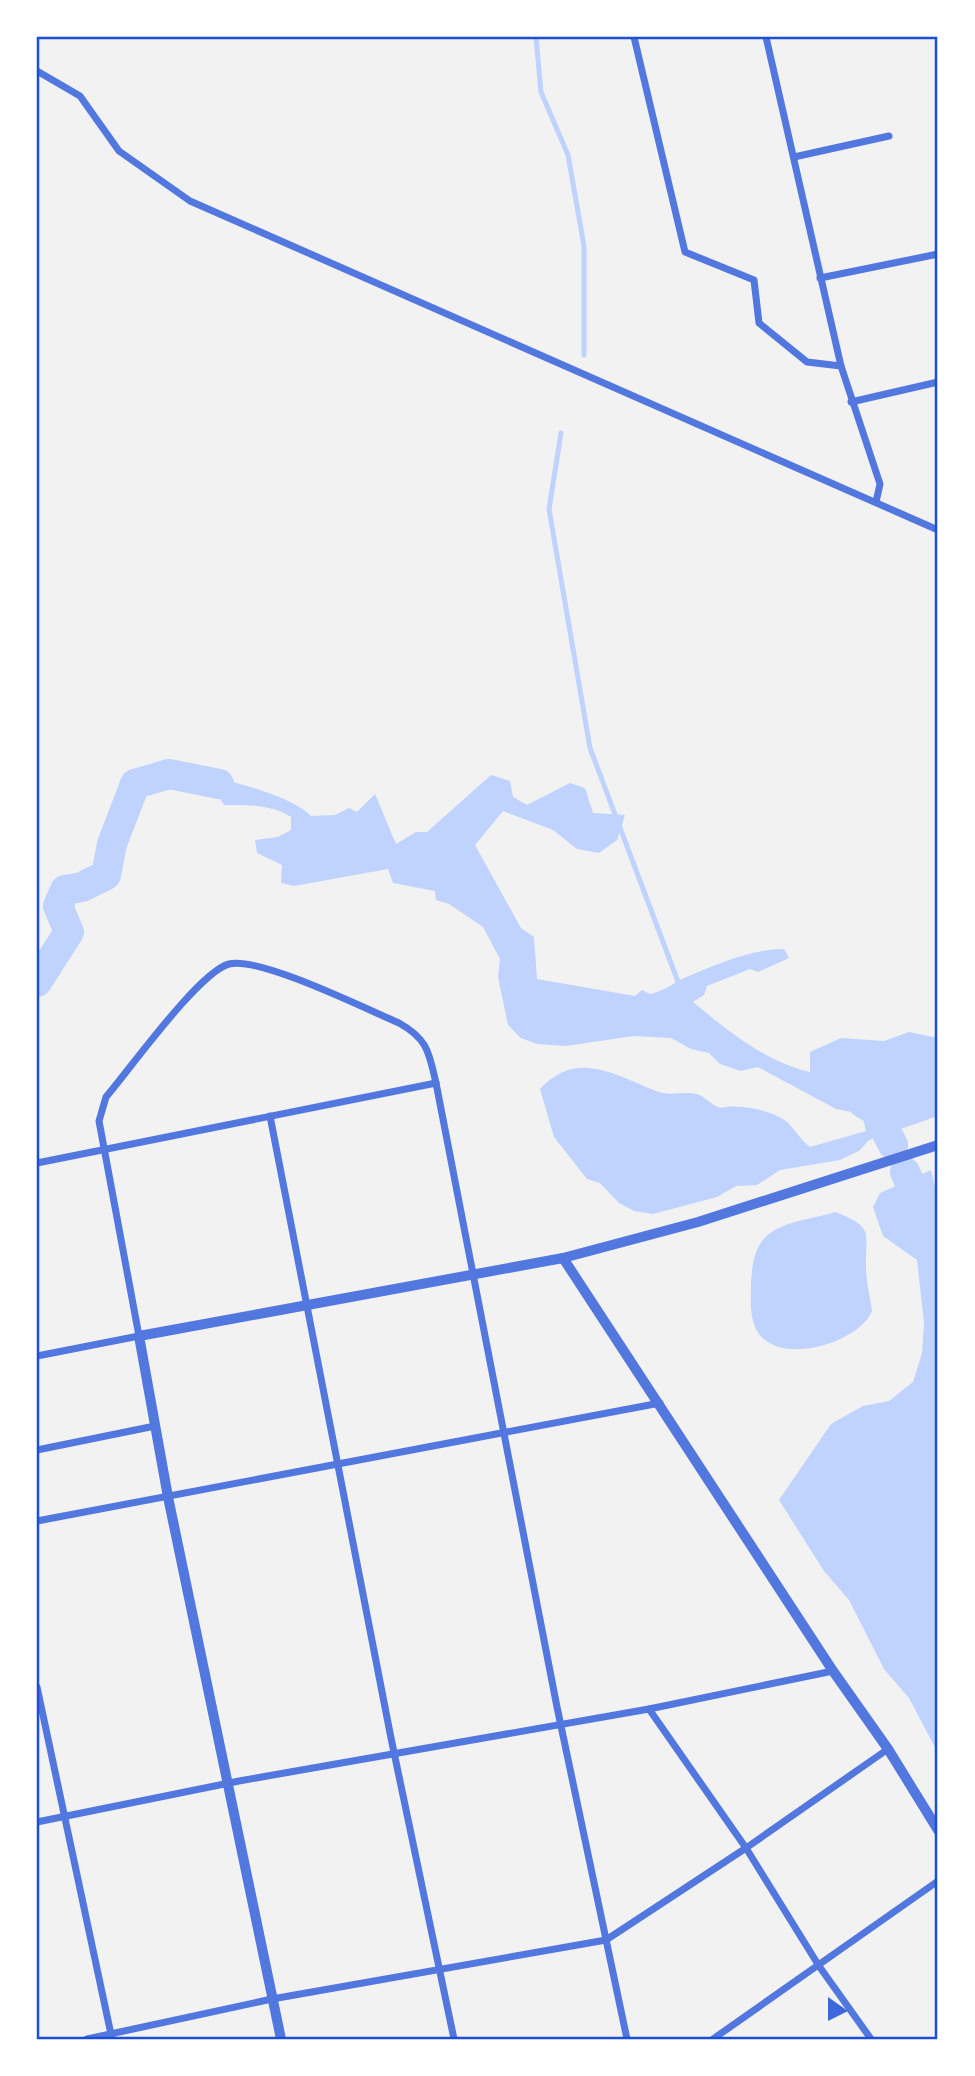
<svg xmlns="http://www.w3.org/2000/svg" width="975" height="2076" viewBox="0 0 975 2076" font-family="'Exo 2',sans-serif">
<style>
.water{fill:#bfd3fe}
.lines{fill:none;stroke-linecap:round;stroke-linejoin:round}
.stream{stroke:#bfd3fe;stroke-width:5}
.river{stroke:#bfd3fe;stroke-width:30}
.building{fill:#3d67dc}
.minor{stroke:#5277de;stroke-width:7}
.tertiary{stroke:#5277de;stroke-width:10}
.neatline{fill:none;stroke:#1d4ed8;stroke-width:2.5}
</style>
<rect width="100%" height="100%" fill="#f2f2f2"/>
<g class="water">
<path d="M179,770C212,776 289,793 311,816L335,815L349,808L357,812L375,794L396,844L416,832H427L491,775L510,781L513,797L527,805L570,783L585,788L593,813L625,815L617,840L599,853L577,849L553,830L503,811L475,845L521,928L534,937L537,979L635,996L642,990L650,994C664,991 672,984 684,978C715,965 750,949 784,949L789,958L758,972L750,969L707,986L704,995L693,1002C728,1031 764,1061 810,1072V1052L841,1038L884,1041L909,1032L933,1037L938,1035V1116L869,1140L859,1151L840,1160L780,1170L757,1185L736,1186L717,1197L653,1214L634,1211L619,1203L600,1183L587,1179L554,1137L540,1089C578,1048 616,1076 659,1092C672,1096 684,1091 697,1094C704,1096 712,1105 720,1108C736,1103 775,1110 788,1123C796,1131 801,1140 810,1147L866,1131L862,1114L836,1109L758,1067L741,1071L720,1064L709,1053L691,1049L671,1038L634,1036L566,1046L537,1044L521,1038L508,1025L498,977L500,959L483,927L449,904L436,900L435,891L393,883L388,869L294,886L281,883L282,865L257,853L255,840L278,837L291,830V817C272,804 246,805 224,805L216,792L186,785Z"/>
<polygon points="931,1170 938,1200 938,1753 909,1698 884,1669 849,1600 824,1571 779,1500 831,1424 863,1406 889,1401 913,1382 922,1353 924,1323 917,1260 883,1236 873,1207 880,1193"/>
<path d="M836,1212C875,1228 865,1232 866,1267C866,1281 870,1296 872,1311C858,1344 778,1367 757,1331C749,1317 751,1298 751,1283C752,1265 754,1246 769,1234C785,1221 816,1218 836,1212Z"/>
</g>
<g class="lines">
<g class="stream">
<polyline points="536,37 541,92 568,155 584,246 584,355"/>
<polyline points="561,433 549,509 590,748 680,987"/>
</g>
<g class="river">
<polyline points="37,982 69,932 58,906 65,890 82,887 106,875 112,844 135,784 169,774 219,784"/>
<polyline points="863,1103 875,1110 893,1145"/>
<polyline points="905,1172 938,1244"/>
</g>
</g>
<polygon class="building" points="828,1997 848,2011 828,2021"/>
<g class="lines">
<g class="minor">
<polyline points="634,37 685,252 754,280 759,323 807,362 841,366"/>
<polyline points="766,37 841,366 880,484 876,502"/>
<polyline points="37,71 80,96 119,151 190,201 938,530"/>
<polyline points="794,157 889,136"/>
<polyline points="820,278 938,254"/>
<polyline points="851,402 938,382"/>
<polyline points="270,1116 391,1738 454,2039"/>
<polyline points="37,1163 436,1083"/>
<path d="M37,1356L139,1336L99,1121L106,1097C130,1069 199,972 229,964C259,956 366,1009 399,1023C428,1039 429,1053 436,1083L557,1707L627,2039"/>
<polyline points="37,1450 155,1426"/>
<polyline points="37,1521 660,1403"/>
<polyline points="37,1687 112,2039"/>
<polyline points="649,1709 746,1848 819,1966 871,2039"/>
<polyline points="37,1822 239,1781 649,1709 833,1671"/>
<polyline points="87,2039 272,1999 606,1940 746,1848 888,1749"/>
<polyline points="713,2039 938,1881"/>
</g>
<g class="tertiary">
<polyline points="563,1258 833,1671 888,1749 938,1830"/>
<polyline points="281,2039 168,1497 139,1336 563,1258 698,1222 938,1145"/>
</g>
</g>
<rect width="975" height="2076" fill="none" stroke="#ffffff" stroke-width="77"/>
<rect x="38" y="38" width="898" height="2000" class="neatline"/>
</svg>
